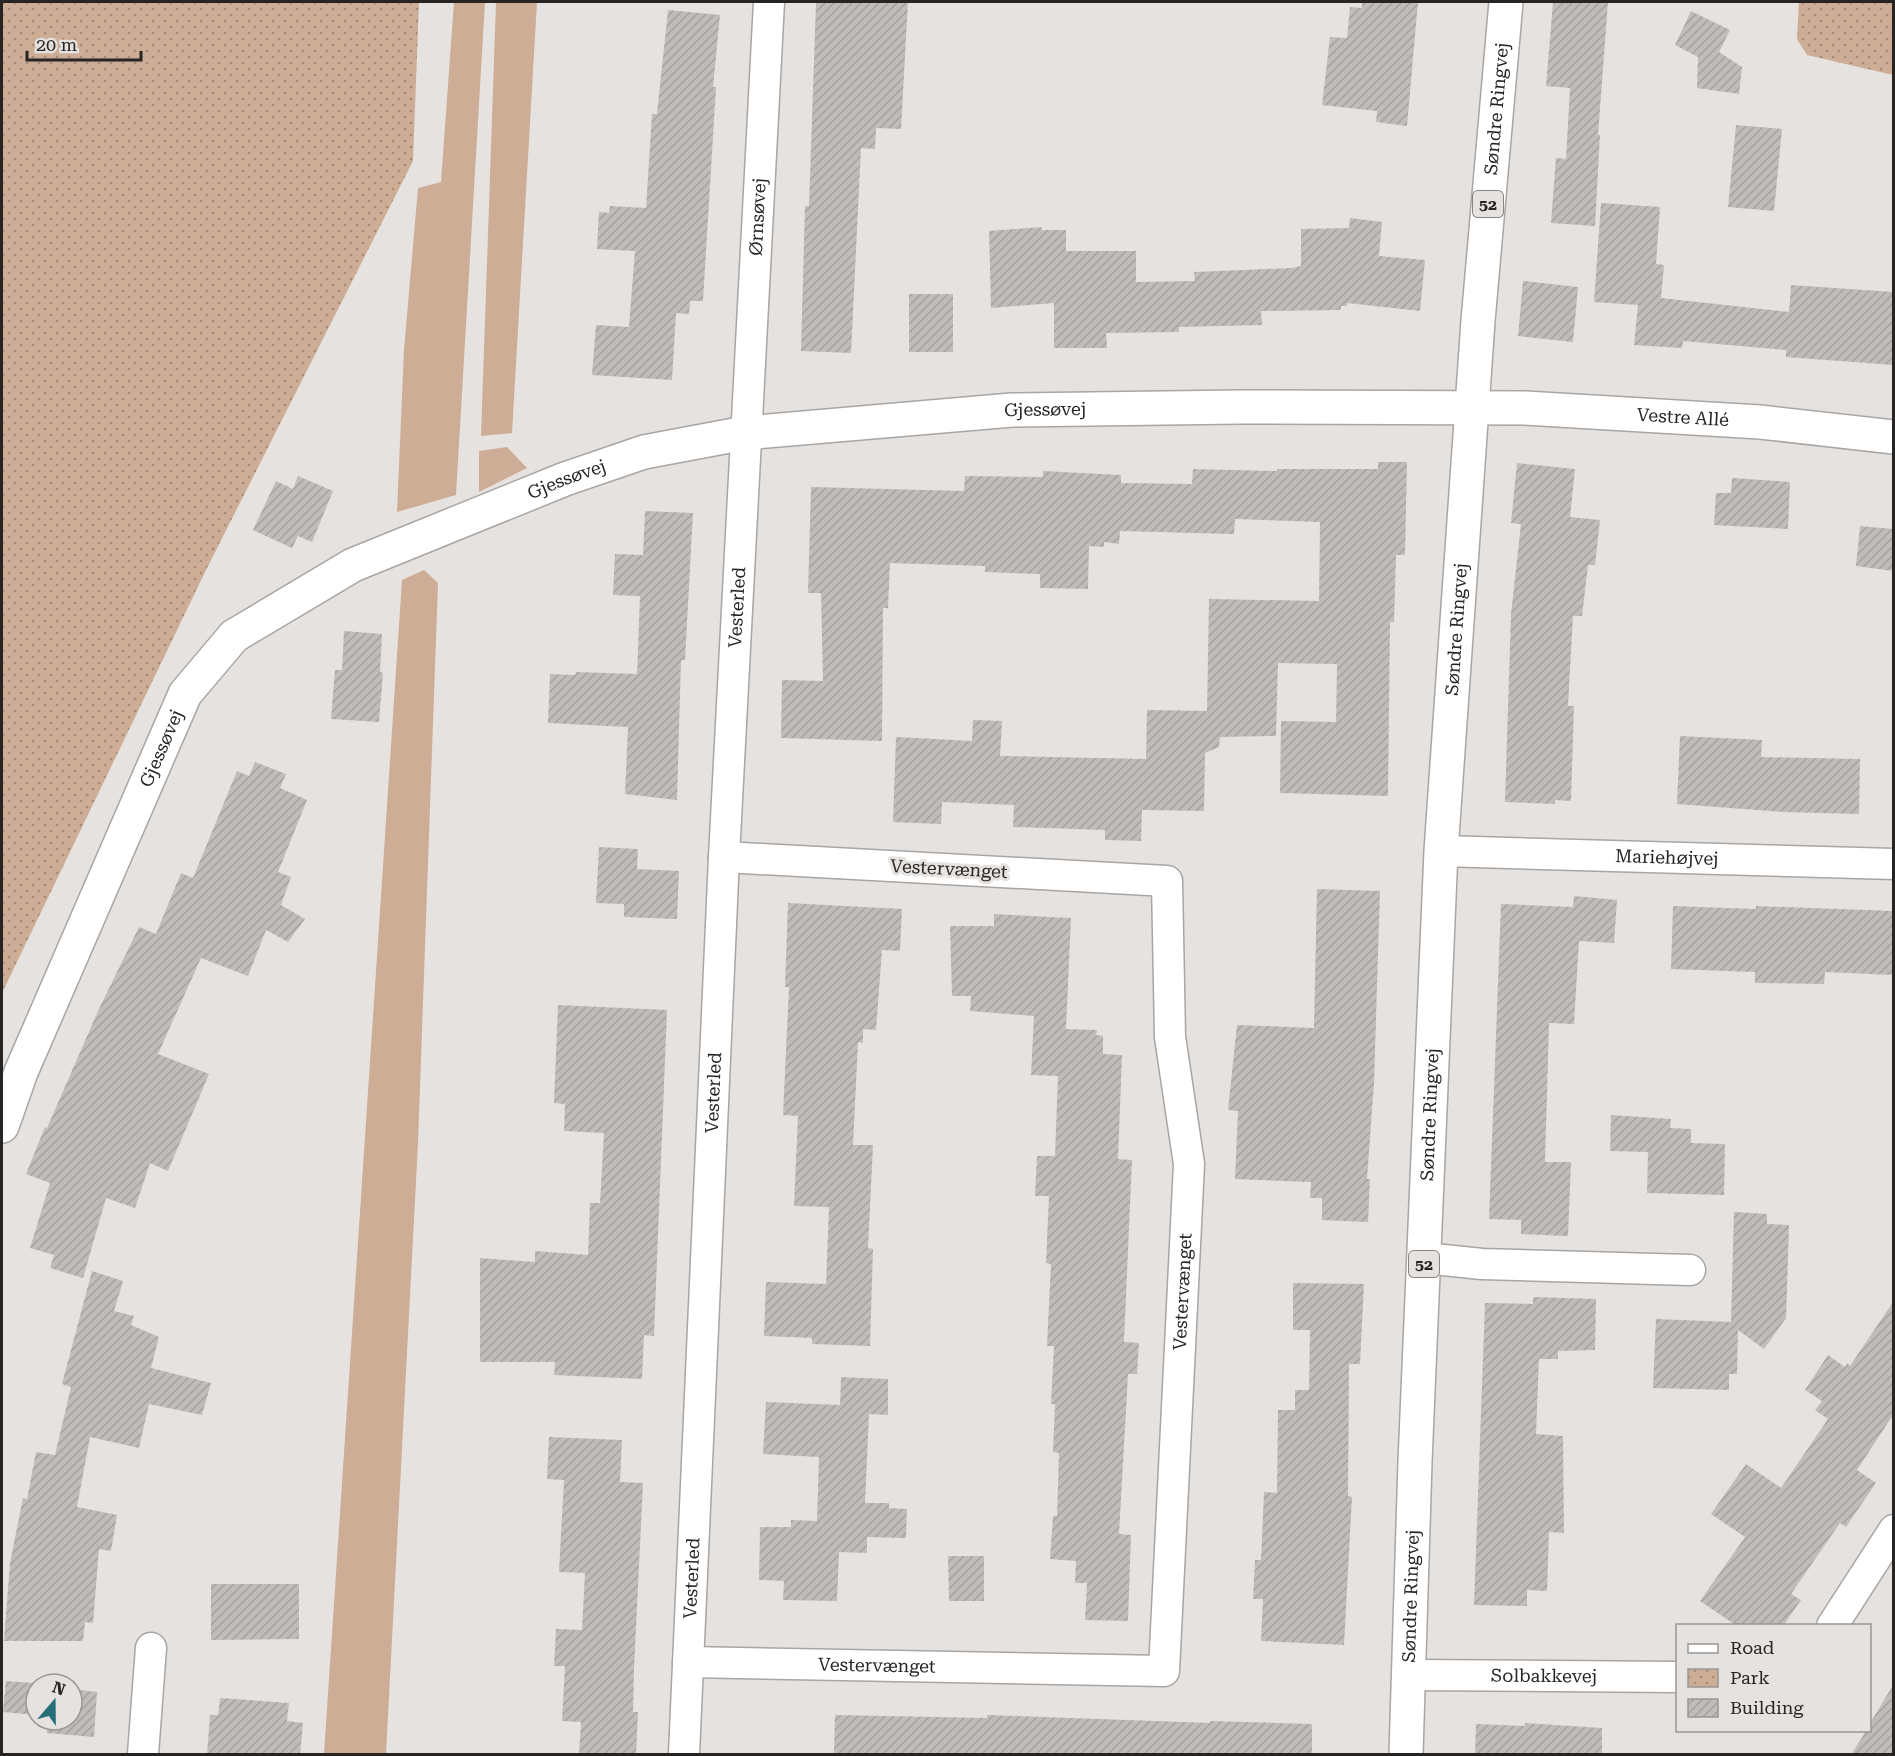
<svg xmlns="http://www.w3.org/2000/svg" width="1895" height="1756" viewBox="0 0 1895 1756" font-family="'Roboto Serif',serif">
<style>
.grass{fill:#cdad95}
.park{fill:url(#park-dots)}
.building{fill:url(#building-hatch)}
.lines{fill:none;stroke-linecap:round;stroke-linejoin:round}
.minor-casing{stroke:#a8a5a3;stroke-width:33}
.tertiary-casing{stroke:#a8a5a3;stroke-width:36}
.primary-casing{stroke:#a8a5a3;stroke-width:36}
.minor{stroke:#fff;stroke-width:30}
.tertiary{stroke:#fff;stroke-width:33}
.primary{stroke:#fff;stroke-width:33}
.labels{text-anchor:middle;stroke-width:6;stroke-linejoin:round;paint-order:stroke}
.shield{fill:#e6e2df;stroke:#605e5c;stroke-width:1.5}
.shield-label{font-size:16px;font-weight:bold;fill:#262524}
.street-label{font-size:18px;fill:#262524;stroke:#e6e2df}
</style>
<defs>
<pattern id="park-dots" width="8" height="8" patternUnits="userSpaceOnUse" patternTransform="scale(1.5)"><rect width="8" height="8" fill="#cdad95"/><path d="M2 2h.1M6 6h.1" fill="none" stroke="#a68d79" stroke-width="1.8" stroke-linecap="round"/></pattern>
<pattern id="building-hatch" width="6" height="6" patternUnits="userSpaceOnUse" patternTransform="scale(1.5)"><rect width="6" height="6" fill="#bfbcb9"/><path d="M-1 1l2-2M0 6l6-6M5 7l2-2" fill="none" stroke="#a4a19f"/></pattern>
</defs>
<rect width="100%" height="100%" fill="#e6e2df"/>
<g class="grass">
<polygon points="454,2 485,2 456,495 397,512 404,350 418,188 441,182"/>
<polygon points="496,2 537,2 512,433 481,436"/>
<polygon points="507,447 527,468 479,492 479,451"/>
<polygon points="424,570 438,583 418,1143 386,1754 324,1754 402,580"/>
</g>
<g class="park">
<polygon points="2,2 419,2 413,161 206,570 2,993"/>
<polygon points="1799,2 1893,2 1893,75 1807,55 1797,39"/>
</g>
<g class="building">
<polygon points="816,2 908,2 901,129 876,128 875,149 861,148 851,353 801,351 805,206 809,206"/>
<polygon points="1362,2 1418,2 1407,126 1376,122 1377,111 1322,105 1330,37 1347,38 1350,7 1362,8"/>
<polygon points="1553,2 1608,2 1598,135 1600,135 1595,226 1551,223 1556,158 1566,159 1570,88 1546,86"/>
<polygon points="668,10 720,15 713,87 716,87 703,301 690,301 689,314 676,313 672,380 592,375 596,325 629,327 635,251 597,249 599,212 609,213 610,206 646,208 652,114 657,114"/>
<polygon points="1691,11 1730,30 1719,52 1742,67 1739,94 1697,88 1698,57 1675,45"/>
<polygon points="1736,125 1782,129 1774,211 1728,207"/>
<polygon points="1601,203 1660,207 1656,264 1664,265 1661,298 1789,312 1791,285 1893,292 1893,365 1786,357 1786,350 1683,341 1682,348 1634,345 1638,305 1594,302"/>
<polygon points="1350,218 1382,222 1379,256 1425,260 1420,311 1347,303 1347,306 1341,306 1341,310 1261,311 1262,325 1179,327 1179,332 1106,333 1107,348 1054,348 1054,303 991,308 989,231 1041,227 1042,230 1066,230 1066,251 1136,251 1136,282 1195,281 1194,272 1292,268 1301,266 1301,229 1349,228"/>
<polygon points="1523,281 1578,287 1573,342 1518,336"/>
<rect x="909" y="294" width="44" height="58"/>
<polygon points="1378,462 1407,462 1405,555 1396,555 1394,622 1390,622 1388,796 1280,793 1281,721 1336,722 1337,664 1278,663 1276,736 1220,737 1219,747 1205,753 1204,811 1142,810 1141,841 1105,840 1105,830 1013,827 1014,805 942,802 941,824 893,822 896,737 972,741 973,720 1002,721 1000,756 1146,759 1147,710 1207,711 1209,599 1319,601 1320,522 1235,519 1234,534 1120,531 1119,544 1104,542 1104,547 1089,546 1088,589 1040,588 1040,574 985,572 985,566 890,563 888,608 883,608 882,741 781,738 782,680 823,681 821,593 808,593 811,487 964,491 965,476 1043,477 1043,471 1121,475 1121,483 1192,484 1193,469 1277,471 1277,469 1378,469"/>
<polygon points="1517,463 1575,469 1570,517 1600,520 1595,565 1588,565 1582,616 1573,616 1568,706 1574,706 1571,801 1555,800 1555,804 1505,802 1511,614 1521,524 1511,523"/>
<polygon points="298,476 333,491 312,542 298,536 292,548 253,530 276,481 293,489"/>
<polygon points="1732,478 1790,482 1788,529 1714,525 1716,493 1731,493"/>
<polygon points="645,511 693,513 685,660 681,660 677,800 625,794 628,727 548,723 550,674 575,675 576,672 637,674 640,596 613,595 615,554 643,555"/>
<polygon points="1860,526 1893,529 1893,571 1856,566"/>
<polygon points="344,631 382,634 380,672 383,673 379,722 331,719 335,670 342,670"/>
<polygon points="1680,736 1762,740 1761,757 1860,759 1859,814 1783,812 1677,804"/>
<polygon points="255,762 286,774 280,788 307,800 278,872 291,877 281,905 305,919 288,942 266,930 248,976 201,958 158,1054 209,1074 168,1171 150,1163 135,1208 106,1198 83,1278 50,1268 54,1255 30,1248 50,1183 26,1174 45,1127 47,1128 98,1011 139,927 156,934 181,873 193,878 237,771 249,776"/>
<polygon points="599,847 638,849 637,869 679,871 677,919 624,917 624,904 596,903"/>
<polygon points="1317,889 1380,891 1374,1083 1367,1179 1370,1179 1368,1222 1322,1220 1322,1198 1310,1198 1311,1182 1235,1179 1238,1111 1228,1110 1237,1025 1314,1028"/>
<polygon points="1574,896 1617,900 1614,943 1579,941 1574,1024 1549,1023 1545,1162 1571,1162 1568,1236 1521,1234 1521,1220 1489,1219 1501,904 1573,907"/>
<polygon points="788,903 902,909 900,951 882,950 876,1030 863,1029 863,1043 858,1042 853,1145 873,1145 868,1248 873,1249 870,1346 812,1344 812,1338 764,1336 766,1282 826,1284 829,1207 794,1206 798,1116 783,1115 789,987 785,987"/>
<polygon points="1673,906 1756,909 1756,906 1893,911 1893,975 1825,972 1824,984 1755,983 1755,972 1671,969"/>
<polygon points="994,914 1071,918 1066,1029 1097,1030 1096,1035 1103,1036 1103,1054 1122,1055 1118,1159 1132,1160 1124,1342 1139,1343 1137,1374 1128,1374 1119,1534 1131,1535 1128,1621 1085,1620 1087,1583 1075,1583 1076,1561 1050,1559 1053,1516 1057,1516 1059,1453 1053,1452 1055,1404 1051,1404 1054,1346 1047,1346 1051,1264 1046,1263 1049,1196 1035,1196 1037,1156 1055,1156 1058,1076 1031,1075 1034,1016 970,1011 971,996 952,996 950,926 994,926"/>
<polygon points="558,1005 667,1010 654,1336 644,1335 642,1379 554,1375 555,1362 480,1362 480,1258 535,1262 535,1251 588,1255 590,1203 600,1203 604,1133 564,1131 565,1104 554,1103"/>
<polygon points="1611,1115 1671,1119 1670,1128 1691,1129 1691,1143 1725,1144 1724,1195 1647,1193 1648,1152 1610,1151"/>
<polygon points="1734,1212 1767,1214 1767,1224 1789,1225 1786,1318 1764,1349 1738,1330 1737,1374 1729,1374 1729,1390 1653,1388 1656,1319 1731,1322"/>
<polygon points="92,1271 123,1281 114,1311 134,1316 131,1325 159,1337 151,1368 211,1383 202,1415 149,1404 139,1448 90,1437 77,1507 117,1515 111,1551 99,1549 93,1623 85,1622 83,1641 4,1641 10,1563 23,1498 27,1499 36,1452 55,1455 71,1387 62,1384"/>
<polygon points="1293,1283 1364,1284 1360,1364 1349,1364 1348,1496 1352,1497 1344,1645 1261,1641 1263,1599 1253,1599 1255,1560 1261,1560 1264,1492 1277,1493 1278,1410 1295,1410 1295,1390 1309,1390 1310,1330 1293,1330"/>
<polygon points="1533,1297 1596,1299 1595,1350 1558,1351 1558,1359 1539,1359 1536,1434 1563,1436 1564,1533 1549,1532 1547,1591 1527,1590 1527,1606 1474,1605 1485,1303 1533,1304"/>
<polygon points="1893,1302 1893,1415 1857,1470 1876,1483 1846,1527 1840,1523 1791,1594 1801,1600 1783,1626 1737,1626 1700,1601 1745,1537 1711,1514 1746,1464 1781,1488 1828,1419 1815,1410 1822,1401 1805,1390 1828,1355 1845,1367 1847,1363 1850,1366"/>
<polygon points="841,1377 888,1379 888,1415 869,1414 865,1503 889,1503 889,1508 907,1509 906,1538 867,1537 867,1553 839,1552 837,1601 783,1600 784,1581 759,1580 760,1527 791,1527 791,1520 817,1521 819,1457 763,1454 766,1402 840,1405"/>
<polygon points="549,1437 622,1440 620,1482 643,1483 634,1669 633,1712 638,1712 636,1755 579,1755 581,1722 562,1721 565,1666 554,1666 556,1629 582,1630 585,1573 559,1572 564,1480 547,1479"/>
<polygon points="948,1556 984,1556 984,1601 949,1601"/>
<polygon points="211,1584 299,1584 299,1639 211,1640"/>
<polygon points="6,1681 46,1684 36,1684 36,1715 3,1712"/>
<polygon points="1893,1685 1893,1755 1851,1755 1866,1731 1869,1731 1869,1725"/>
<polygon points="72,1686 79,1687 79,1690 97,1692 94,1737 47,1733 48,1720 72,1720"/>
<polygon points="220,1698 289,1703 287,1721 303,1723 300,1755 207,1755 210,1715 218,1715"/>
<polygon points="835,1715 987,1718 987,1715 1210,1723 1210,1721 1312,1724 1312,1755 834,1755"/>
<polygon points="1525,1723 1602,1728 1602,1755 1475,1755 1476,1724 1525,1726"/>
</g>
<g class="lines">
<g class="minor-casing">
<g id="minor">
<path id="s1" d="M1441,851L1894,864"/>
<polyline points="1424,1258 1482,1264 1690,1270"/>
<polyline points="1832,1626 1894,1530"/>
<path id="s2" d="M688,1662L1164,1671L1189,1164L1170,1037L1167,881L724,857"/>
<path id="s3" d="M1409,1675L1678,1677"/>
<polyline points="143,1754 151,1648"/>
<path id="s4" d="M684,1754L724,857L769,2"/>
</g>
</g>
<g class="tertiary-casing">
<g id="tertiary">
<path id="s5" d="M2,1126L21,1072L185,694L234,636L353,565L565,479L644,452L745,433L1012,410L1239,407L1525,408L1760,422L1894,437"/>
</g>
</g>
<g class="primary-casing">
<g id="primary">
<path id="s6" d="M1406,1754L1415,1462L1441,851L1478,321L1506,2"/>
</g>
</g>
<use href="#minor" class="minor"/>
<use href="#tertiary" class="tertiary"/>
<use href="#primary" class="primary"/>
</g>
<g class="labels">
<g class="shield">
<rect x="1473" y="191" width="30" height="26" rx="4.5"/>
<rect x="1409" y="1251" width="30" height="26" rx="4.5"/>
</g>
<g class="shield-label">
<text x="1488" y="210">52</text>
<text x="1424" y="1270">52</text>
</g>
<g class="street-label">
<text dy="6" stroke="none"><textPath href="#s6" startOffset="1648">Søndre Ringvej</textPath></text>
<text dy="6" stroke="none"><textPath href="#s4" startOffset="1539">Ørnsøvej</textPath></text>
<text dy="6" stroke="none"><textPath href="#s5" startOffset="1400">Gjessøvej</textPath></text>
<text dy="6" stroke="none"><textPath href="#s5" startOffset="2038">Vestre Allé</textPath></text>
<text dy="6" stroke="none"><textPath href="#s5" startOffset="914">Gjessøvej</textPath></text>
<text dy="6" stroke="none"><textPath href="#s4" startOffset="1148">Vesterled</textPath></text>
<text dy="6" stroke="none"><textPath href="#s6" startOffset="1126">Søndre Ringvej</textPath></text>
<text dy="6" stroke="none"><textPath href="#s5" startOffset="410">Gjessøvej</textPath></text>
<text dy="6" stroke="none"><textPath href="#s1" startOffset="226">Mariehøjvej</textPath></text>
<text transform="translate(949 869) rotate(3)" y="6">Vestervænget</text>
<text dy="6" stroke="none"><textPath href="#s4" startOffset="662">Vesterled</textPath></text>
<text dy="6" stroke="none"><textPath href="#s6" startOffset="640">Søndre Ringvej</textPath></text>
<text dy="6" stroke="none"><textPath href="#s2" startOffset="856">Vestervænget</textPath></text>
<text dy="6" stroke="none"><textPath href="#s4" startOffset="176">Vesterled</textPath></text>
<text dy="6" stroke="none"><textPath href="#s6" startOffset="158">Søndre Ringvej</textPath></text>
<text dy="6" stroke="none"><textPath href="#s2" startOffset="189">Vestervænget</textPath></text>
<text dy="6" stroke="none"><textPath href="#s3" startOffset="135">Solbakkevej</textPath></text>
</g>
</g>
<rect width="1895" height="1756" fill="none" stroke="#262524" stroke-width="6"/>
<rect x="1676" y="1624" width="195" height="108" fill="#e6e2df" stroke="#999694" stroke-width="1.5"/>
<rect x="1688" y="1644" width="30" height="9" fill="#ffffff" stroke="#999694" stroke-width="1.5"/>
<text x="1730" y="1654" font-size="18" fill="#262524">Road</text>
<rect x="1688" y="1669" width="30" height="18" fill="url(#park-dots)" stroke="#999694" stroke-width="1.5"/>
<text x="1730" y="1684" font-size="18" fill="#262524">Park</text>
<rect x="1688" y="1699" width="30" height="18" fill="url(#building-hatch)" stroke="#999694" stroke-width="1.5"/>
<text x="1730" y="1714" font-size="18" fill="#262524">Building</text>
<g transform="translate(54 1702) rotate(20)"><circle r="28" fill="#e6e2df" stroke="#999694" stroke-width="1.5"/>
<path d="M0-4.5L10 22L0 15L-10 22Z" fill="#266f79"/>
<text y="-9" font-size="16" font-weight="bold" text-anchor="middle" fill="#262524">N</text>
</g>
<path d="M27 51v9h114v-9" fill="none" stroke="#262524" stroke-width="3"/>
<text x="36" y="51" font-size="18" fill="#262524" stroke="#e6e2df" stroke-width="4.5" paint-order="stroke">20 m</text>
</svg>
